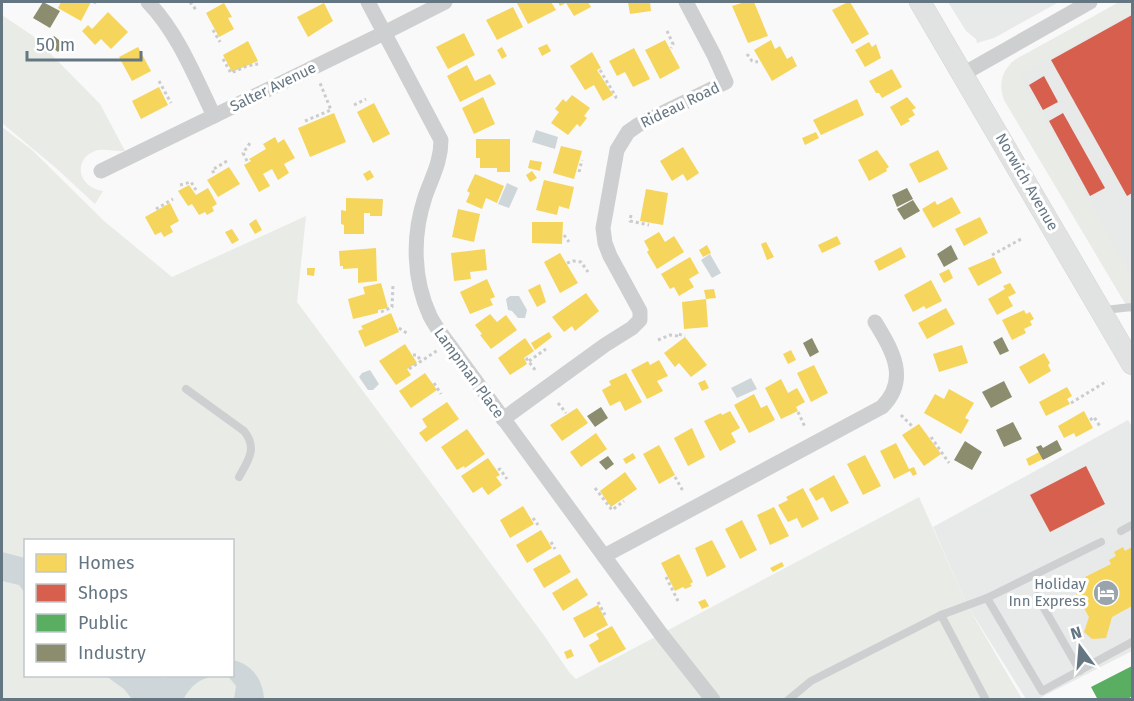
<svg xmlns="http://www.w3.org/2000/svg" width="1134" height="701" viewBox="0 0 1134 701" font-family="'Fira Sans',sans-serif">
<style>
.built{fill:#e8e9e9}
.green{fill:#e8ebe6;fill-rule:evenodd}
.water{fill:#ced6d9}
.homes{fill:#f6d55c}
.shops{fill:#d6604d}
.public{fill:#5aae61}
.industry{fill:#8c8c6e}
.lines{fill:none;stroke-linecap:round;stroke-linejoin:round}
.secondary-casing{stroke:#d5d6d7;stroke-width:22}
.path{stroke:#cbcccd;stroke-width:3;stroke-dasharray:3 3;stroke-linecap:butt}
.lane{stroke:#cecfd0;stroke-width:8}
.street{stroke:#cecfd0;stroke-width:15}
.secondary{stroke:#e1e2e2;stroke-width:21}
.labels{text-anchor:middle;stroke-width:6;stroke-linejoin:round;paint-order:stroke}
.street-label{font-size:15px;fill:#657683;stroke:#fff}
.poi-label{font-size:15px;fill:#657683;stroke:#fff;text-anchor:end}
</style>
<rect width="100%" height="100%" fill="#f9f9f9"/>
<g class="built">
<polygon points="948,2 1059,2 994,38 977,43 976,39 966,31"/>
<polygon points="1119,2 1132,2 1132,315 1006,102 1011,63"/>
<polygon points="1128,420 1132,427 1132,651 1038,699 1026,699 967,605 933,527"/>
</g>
<g class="green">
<path d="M1120,2H1132V13L1020,75L1132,278V301L1122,298L1004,100C998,83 1002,70 1016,59Z"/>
<path d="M2,15L33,36L100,104L125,151C116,152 104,148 95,151C73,159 77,187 103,191L95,204L56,168L2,123Z"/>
<path d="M2,127L32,150L104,221L172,277L306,216L297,302L543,634L569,672L576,679L919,497L967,605L1022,699H2ZM26,540H232V676H26Z"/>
</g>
<g class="water">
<polygon points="536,130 558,137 555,149 532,142"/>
<polygon points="507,183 518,188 509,208 498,204"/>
<polygon points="710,254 721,273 712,278 701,260"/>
<polygon points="510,296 519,296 527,310 525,318 518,318 512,311 508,310 506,299"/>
<polygon points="370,370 379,384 373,390 368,390 359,377 362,373"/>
<polygon points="751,378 757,389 737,398 731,388"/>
<polygon points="2,552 25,558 25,593 19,585 2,581"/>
<path d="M233,660C252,664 263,680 264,699H234L236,686L228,676H232Z"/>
<path d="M106,676H147L164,678L171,676H215C200,678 190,686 183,700L132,699L124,689Z"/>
</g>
<g class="homes">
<polygon points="61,2 91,2 81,21 58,8"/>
<polygon points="521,2 551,2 556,10 528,24 517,3"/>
<polygon points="558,2 588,2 591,7 574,16 566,3 560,6"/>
<polygon points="628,2 650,2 651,11 630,14"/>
<polygon points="745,2 754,2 768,36 748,43 732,6"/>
<polygon points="848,2 850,2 869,34 852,44 832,10"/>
<polygon points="224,3 232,17 228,18 234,29 219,37 206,13"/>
<polygon points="324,3 333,21 308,37 297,17"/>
<polygon points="513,7 523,27 497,40 486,20"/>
<polygon points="108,12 128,32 111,49 101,39 95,45 82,31 88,25 92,29"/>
<polygon points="464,33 475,55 448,69 436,47"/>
<polygon points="665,40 680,68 660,79 645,50"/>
<polygon points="771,40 775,49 780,46 787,59 792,56 797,66 772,81 754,50"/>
<polygon points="248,41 258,61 232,72 223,55"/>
<polygon points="869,42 872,47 876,44 881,58 865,67 855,50"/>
<polygon points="547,44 551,51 542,56 538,48"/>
<polygon points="138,47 151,71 132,81 119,57"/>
<polygon points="502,47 507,56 502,59 497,50"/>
<polygon points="634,48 650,79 633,87 625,72 617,76 609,61"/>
<polygon points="592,52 601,68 597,70 613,95 603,101 594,85 585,90 570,66"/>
<polygon points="467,65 475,81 490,74 496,84 460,102 447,76"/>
<polygon points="892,69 902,87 882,98 879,93 876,93 869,81"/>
<polygon points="159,87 168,105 141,119 132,101"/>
<polygon points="572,95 590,108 584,116 587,118 580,127 577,124 568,135 551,123 559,112 555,109 563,99 566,102"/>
<polygon points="483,97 495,124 474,134 462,108"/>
<polygon points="907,97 916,108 912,110 915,115 908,119 910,121 901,126 890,107"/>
<polygon points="857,99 864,115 821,135 813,120"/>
<polygon points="374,103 390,134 373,143 357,112"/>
<polygon points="334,113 346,142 310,157 298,128"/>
<polygon points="816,132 819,138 805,145 802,138"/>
<polygon points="275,137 278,143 284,139 295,158 284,164 289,173 278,180 272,169 263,174 270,186 259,192 244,165 251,161 249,159 266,149 263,144"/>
<polygon points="476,139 510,139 510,172 497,172 497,168 480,168 480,158 476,158"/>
<polygon points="561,146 582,151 574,179 553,173"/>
<polygon points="683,147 699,173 687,181 683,174 672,181 660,161"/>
<polygon points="877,150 889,167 886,169 887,171 869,181 858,160"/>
<polygon points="938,150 948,169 919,183 909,164"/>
<polygon points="530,160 542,162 540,171 528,168"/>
<polygon points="229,167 240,184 218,197 207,180"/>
<polygon points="370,170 374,177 367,181 363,174"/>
<polygon points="532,171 537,178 530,182 526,175"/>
<polygon points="475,174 504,186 497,203 486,198 482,209 466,202 470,193 467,191"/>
<polygon points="544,180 574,187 569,209 559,206 557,215 536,210"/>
<polygon points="189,185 196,195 208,188 217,204 212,207 214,211 207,215 205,212 199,215 192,204 188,206 178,191"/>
<polygon points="646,189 668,193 663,225 640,221"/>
<polygon points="952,197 961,213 933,228 922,209 935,201 937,205"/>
<polygon points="346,198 383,199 382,216 370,216 370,213 364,213 364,234 344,234 344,225 341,224 341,210 346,211"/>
<polygon points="170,203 179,221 170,226 173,232 164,237 161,232 155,235 145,217"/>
<polygon points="458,209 480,214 474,242 452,237"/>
<polygon points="980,217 988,233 964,246 955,229"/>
<polygon points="256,219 262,230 255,234 249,224"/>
<polygon points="532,222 563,222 562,244 532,243"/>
<polygon points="232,229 239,240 232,244 225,232"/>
<polygon points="659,232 665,242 674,236 684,252 657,269 647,252 649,250 644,241"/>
<polygon points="837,236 841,244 822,253 818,245"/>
<polygon points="766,242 774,257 767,260 761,244"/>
<polygon points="707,245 711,253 703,257 699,250"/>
<polygon points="901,247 906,257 879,271 874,261"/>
<polygon points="376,248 377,281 358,283 358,268 343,269 343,266 340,266 339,251"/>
<polygon points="485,249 487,270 470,272 471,279 454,281 451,253"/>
<polygon points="560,253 578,283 560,293 544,262"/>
<polygon points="690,257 699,273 689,279 694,287 679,296 674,287 670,289 661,274"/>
<polygon points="994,257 1002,273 978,286 968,268"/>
<polygon points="307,268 315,268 314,276 307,275"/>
<polygon points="949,269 953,278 944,283 939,274"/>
<polygon points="487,279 495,297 490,299 493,305 470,314 460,292"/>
<polygon points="931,280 942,301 926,309 924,306 913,312 904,295"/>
<polygon points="381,283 388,308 378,310 378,313 353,319 348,299 365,294 363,287"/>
<polygon points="1010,283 1016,293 1008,297 1013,306 997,315 988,299 1005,289 1003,286"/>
<polygon points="540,284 546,302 537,307 528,290"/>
<polygon points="714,289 716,298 706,299 704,290"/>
<polygon points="586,293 599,311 575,331 572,326 564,332 552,317"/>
<polygon points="706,299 708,327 684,329 682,302"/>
<polygon points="946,308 955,324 927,339 918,323"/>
<polygon points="1024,310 1026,314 1030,312 1034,319 1030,321 1032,325 1024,329 1026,333 1012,340 1002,320"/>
<polygon points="391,313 399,332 365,347 358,331 363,329 361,326"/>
<polygon points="490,314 497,322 506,315 517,330 491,349 480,335 482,334 475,325"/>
<polygon points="549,332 552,337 535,350 531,343"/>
<polygon points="685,337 707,365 691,377 679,363 675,367 664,353"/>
<polygon points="525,338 534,351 524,358 527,364 510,375 498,358"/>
<polygon points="405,344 417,363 407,369 411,375 396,385 379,361"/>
<polygon points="962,345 968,363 939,372 933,354"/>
<polygon points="791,350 796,360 788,364 783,354"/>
<polygon points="1044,353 1050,363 1048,365 1051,371 1029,384 1019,367"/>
<polygon points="659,360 668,376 657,381 663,391 647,399 631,370 648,361 650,365"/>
<polygon points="814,365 828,393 811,402 797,373"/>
<polygon points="425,373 437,390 411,408 399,391"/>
<polygon points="626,373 642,402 625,411 620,401 610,406 602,390 611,385 609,381"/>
<polygon points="781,379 788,393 797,388 805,402 796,407 798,411 781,419 765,388"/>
<polygon points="705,380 709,388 702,391 698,383"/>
<polygon points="1067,387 1072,396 1067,399 1070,404 1046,416 1039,402"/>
<polygon points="949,389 974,403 965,418 969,420 961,434 924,413 935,394 944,399"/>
<polygon points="754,394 761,408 767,405 775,420 749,433 734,405"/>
<polygon points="447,402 459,419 426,442 419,433 427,427 422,419"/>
<polygon points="577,408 588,423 562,441 550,425"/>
<polygon points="730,411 740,428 731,433 736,442 720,451 704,421 721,413 722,415"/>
<polygon points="1084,411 1093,428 1076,437 1074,433 1064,438 1058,426"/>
<polygon points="919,424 941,454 924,466 902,435"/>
<polygon points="692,428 705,457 688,466 674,438"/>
<polygon points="467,429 485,454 465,468 464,466 457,470 441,447"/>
<polygon points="596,433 607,449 581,467 570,452"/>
<polygon points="896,443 909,469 914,467 917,474 913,476 910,471 894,479 880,451"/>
<polygon points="659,445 675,475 659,484 643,454"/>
<polygon points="1039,452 1043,459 1029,466 1026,459"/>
<polygon points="633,453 636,458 626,464 623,459"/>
<polygon points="865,455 881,486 863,495 847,464"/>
<polygon points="488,458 500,475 496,477 502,485 488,495 482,487 473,493 461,476"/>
<polygon points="625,472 637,489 611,507 600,491"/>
<polygon points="834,475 849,503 831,512 823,497 816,501 809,489"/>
<polygon points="803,488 819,519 802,528 797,518 788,522 778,505 788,500 786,497"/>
<polygon points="523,506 534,524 510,538 500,520"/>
<polygon points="774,507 789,536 770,545 757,515"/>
<polygon points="742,520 757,550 740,559 725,529"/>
<polygon points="541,530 552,548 527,563 516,545"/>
<polygon points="712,540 726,567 707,577 695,548"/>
<polygon points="1123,547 1125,551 1132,547 1132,606 1112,617 1106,638 1092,639 1084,632 1089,617 1076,594 1082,591 1079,585 1087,581 1085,577 1111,564 1109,560 1116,556 1114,552"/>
<polygon points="560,554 571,572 544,588 533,569"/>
<polygon points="679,554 693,582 690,584 692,586 685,589 683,587 675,591 661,563"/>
<polygon points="782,562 784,566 773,572 770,568"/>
<polygon points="577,578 588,595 563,611 552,593"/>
<polygon points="705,599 709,606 702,609 698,602"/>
<polygon points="598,605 608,625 584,638 573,618"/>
<polygon points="612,626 626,649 599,663 589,645 599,639 596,634"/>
<polygon points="571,649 574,656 567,659 564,652"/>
</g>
<g class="shops">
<polygon points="1132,15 1132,193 1127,196 1051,60"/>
<polygon points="1044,76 1058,102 1043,110 1029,85"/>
<polygon points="1063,113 1105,188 1090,196 1049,121"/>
<polygon points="1086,466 1105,504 1050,532 1030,495"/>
</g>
<polygon class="public" points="1132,666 1132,696 1127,700 1098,700 1091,687"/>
<g class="industry">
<polygon points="43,2 60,11 50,28 33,18"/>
<polygon points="54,36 64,44 58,52 48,44"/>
<polygon points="907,188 913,199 897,207 892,195"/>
<polygon points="913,200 920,211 904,220 897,209"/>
<polygon points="951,245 958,259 944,267 937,254"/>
<polygon points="1002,337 1009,351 1000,355 993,342"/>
<polygon points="812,338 819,352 810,357 803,343"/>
<polygon points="1004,381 1012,397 991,408 982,392"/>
<polygon points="601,407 608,418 595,427 587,416"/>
<polygon points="1013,422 1022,439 1004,447 996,430"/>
<polygon points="1057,440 1062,450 1043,460 1036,447 1041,445 1043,448"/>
<polygon points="965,441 982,452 972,470 954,460"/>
<polygon points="608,456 614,464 606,470 599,462"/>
</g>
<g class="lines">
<g class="secondary-casing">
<polyline id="secondary" points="920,2 1132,364"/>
</g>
<g class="path">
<polyline points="94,2 96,3"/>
<polyline points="190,2 197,11"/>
<polyline points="213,30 220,42"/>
<polyline points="667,31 673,44 671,48"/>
<polyline points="747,54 752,61 758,62"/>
<polyline points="223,59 231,73 247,66 258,64"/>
<polyline points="600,70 616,97 613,99"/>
<polyline points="159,81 171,103"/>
<polyline points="354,105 366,99"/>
<polyline points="305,121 331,110 320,83"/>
<polyline points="247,161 243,153 250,143"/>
<polyline points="579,172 582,160"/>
<polyline points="214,173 212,170 227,161"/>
<polyline points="180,185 191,182 196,190"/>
<polyline points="156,209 173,199"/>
<polyline points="631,215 630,221 649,225"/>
<polyline points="564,235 569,242"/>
<polyline points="992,255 1023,238"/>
<polyline points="567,263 573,261 581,262 588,272"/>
<polyline points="381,312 392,307 393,285"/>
<polyline points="399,328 408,334"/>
<polyline points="658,340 670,335 678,336 678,334 685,336"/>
<polyline points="413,355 417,355 421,361"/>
<polyline points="526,358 536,371"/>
<polyline points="529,361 546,349"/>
<polyline points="409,369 438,350"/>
<polyline points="434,383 441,394"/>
<polyline points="558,403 566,413"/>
<polyline points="1071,403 1107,381"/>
<polyline points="798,412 805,427"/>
<polyline points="901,415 912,426"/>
<polyline points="1090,420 1094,417 1101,428"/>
<polyline points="931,437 949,463"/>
<polyline points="498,470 500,469 507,479"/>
<polyline points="675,477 683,491"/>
<polyline points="595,488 612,510 624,501"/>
<polyline points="533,518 538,525"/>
<polyline points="551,542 555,549"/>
<polyline points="666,577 678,601"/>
<polyline points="598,602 605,615"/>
</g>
<g class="lane">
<polyline points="1104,310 1132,307"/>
<path d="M186,389L244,431C258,448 248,461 239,477"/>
<polyline points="1121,531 1132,525"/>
<polyline points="1037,596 1080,671"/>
<polyline points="987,598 1042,691 1132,642"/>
<polyline points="941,615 986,700"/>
<polyline points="788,700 811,681 941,615 987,598 1101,542"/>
</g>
<g class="street">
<path d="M148,2C178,33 195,77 214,116"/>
<path d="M368,2L441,140C441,162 432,177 425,197C412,236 413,279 430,316C436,328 444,337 451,347L661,634L713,700"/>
<polyline points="963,74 1090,2"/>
<polyline points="101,171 384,33 445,2"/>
<polyline points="503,419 605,345 632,328 640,320 640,311 610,256 605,243 603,228 617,150 628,132 638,125 726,82 714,55 686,2"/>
<path d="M604,556L882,407C910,379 892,350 875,322"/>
</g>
<use href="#secondary" class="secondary"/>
</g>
<defs>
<g id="hotel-disc" transform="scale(1.35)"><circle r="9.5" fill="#99a4ac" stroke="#fff"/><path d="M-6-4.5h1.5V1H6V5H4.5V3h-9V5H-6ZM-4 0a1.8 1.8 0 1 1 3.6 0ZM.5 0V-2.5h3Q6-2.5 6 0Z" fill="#fff"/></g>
</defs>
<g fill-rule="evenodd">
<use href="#hotel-disc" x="1106" y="593"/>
</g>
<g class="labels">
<g class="street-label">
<text transform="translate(273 87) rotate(-26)" y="5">Salter Avenue</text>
<text transform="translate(680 105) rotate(-26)" y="5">Rideau Road</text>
<text transform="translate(1027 182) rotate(60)" y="5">Norwich Avenue</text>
<text transform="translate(469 373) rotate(54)" y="5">Lampman Place</text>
</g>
<g class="poi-label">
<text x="1086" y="589">Holiday<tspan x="1086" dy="17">Inn Express</tspan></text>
</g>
</g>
<rect width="1134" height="701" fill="none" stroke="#657683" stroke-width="6"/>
<rect x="24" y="539" width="210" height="138" fill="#ffffff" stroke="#c1c8cd" stroke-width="1.5"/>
<rect x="36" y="554" width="30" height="18" fill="#f6d55c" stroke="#c1c8cd" stroke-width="1.5"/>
<text x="78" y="569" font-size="18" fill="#657683">Homes</text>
<rect x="36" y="584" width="30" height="18" fill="#d6604d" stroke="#c1c8cd" stroke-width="1.5"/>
<text x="78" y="599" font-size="18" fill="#657683">Shops</text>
<rect x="36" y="614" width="30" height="18" fill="#5aae61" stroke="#c1c8cd" stroke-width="1.5"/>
<text x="78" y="629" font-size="18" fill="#657683">Public</text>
<rect x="36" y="644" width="30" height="18" fill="#8c8c6e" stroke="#c1c8cd" stroke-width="1.5"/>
<text x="78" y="659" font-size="18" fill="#657683">Industry</text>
<g transform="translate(1080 647) rotate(344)" stroke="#ffffff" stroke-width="4.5" paint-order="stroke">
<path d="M0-4.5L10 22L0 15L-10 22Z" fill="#657683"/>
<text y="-9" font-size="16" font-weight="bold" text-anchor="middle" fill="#657683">N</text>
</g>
<path d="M27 51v9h114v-9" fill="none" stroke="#657683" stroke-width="3"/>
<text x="36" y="51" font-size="18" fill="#657683" stroke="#ffffff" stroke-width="4.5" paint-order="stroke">50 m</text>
</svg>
